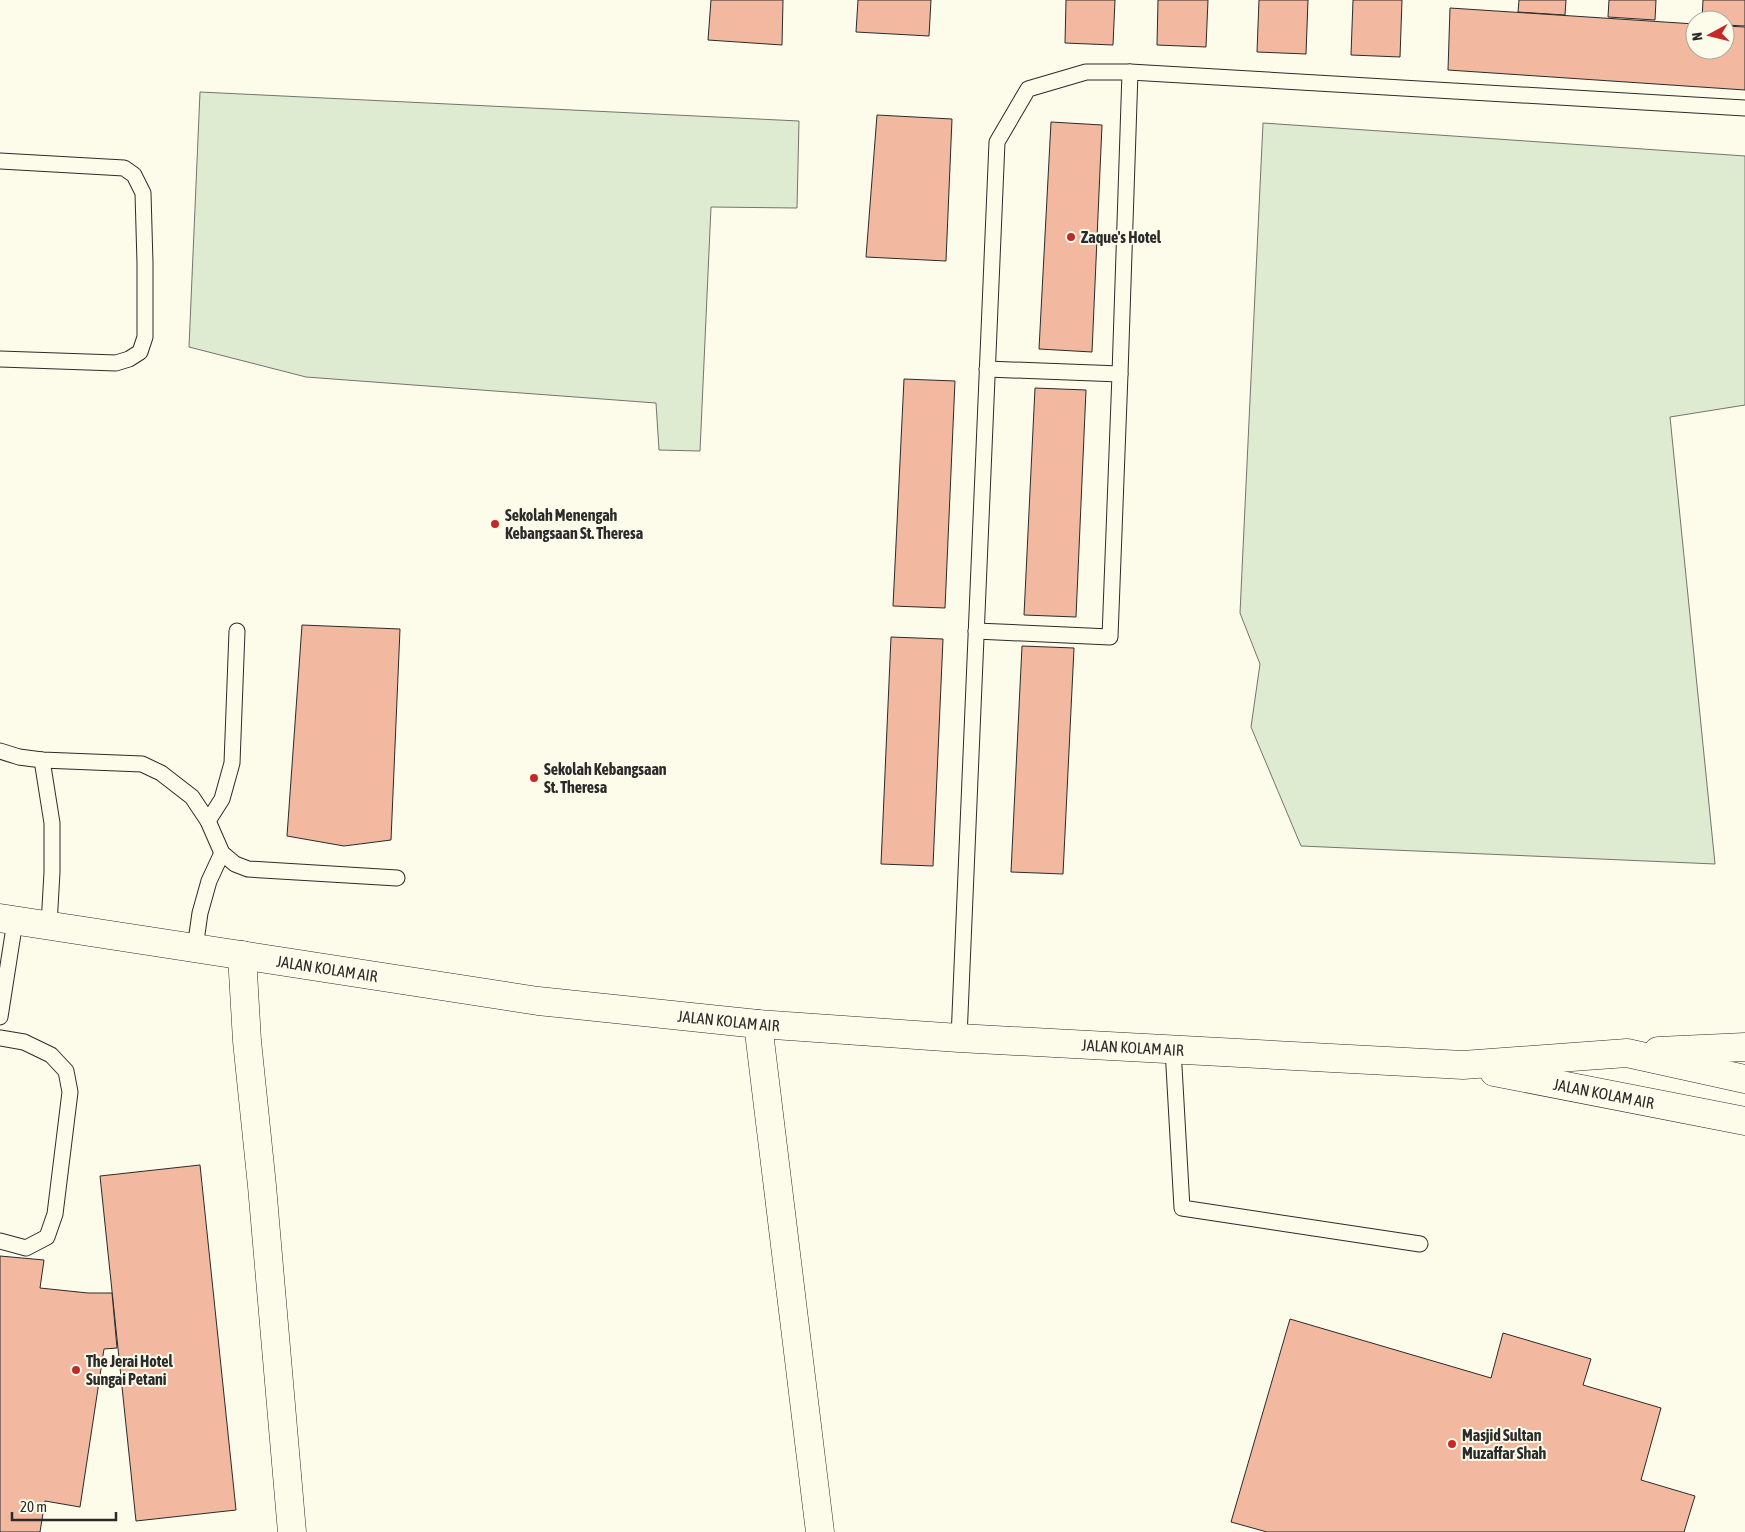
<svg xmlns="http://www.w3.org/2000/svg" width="1745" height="1532" viewBox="0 0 1745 1532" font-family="'Asap Condensed',sans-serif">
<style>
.green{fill:#deebd1;stroke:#74746e}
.building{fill:#f2b8a0;stroke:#2b2b2b}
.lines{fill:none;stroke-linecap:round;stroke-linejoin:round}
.service-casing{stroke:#2b2b2b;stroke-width:17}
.minor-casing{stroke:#2b2b2b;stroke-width:29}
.tertiary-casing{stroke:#2b2b2b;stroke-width:29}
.secondary-casing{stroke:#2b2b2b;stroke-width:29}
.service{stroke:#fdfbea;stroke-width:15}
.minor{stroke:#fdfbea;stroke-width:28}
.tertiary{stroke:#fdfbea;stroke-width:28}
.secondary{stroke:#fdfbea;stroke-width:28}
.poi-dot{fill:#c62828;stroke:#fdfbea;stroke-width:2}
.labels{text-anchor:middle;stroke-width:4;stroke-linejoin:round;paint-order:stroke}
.poi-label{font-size:16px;font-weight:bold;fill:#2b2b2b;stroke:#fdfbea;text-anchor:start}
.street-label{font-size:16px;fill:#2b2b2b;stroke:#fdfbea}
</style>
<rect width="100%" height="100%" fill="#fdfbea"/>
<g class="green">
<polygon points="200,92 799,121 797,208 711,207 700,451 659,450 656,403 306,377 189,347"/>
<polygon points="1263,123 1745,156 1745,405 1670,417 1715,864 1301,846 1251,727 1260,664 1240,613"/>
</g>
<g class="building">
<polygon points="711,0 783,0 782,45 708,40"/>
<polygon points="858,0 931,0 929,36 856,32"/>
<polygon points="1066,0 1115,0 1113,45 1065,43"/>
<polygon points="1158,0 1208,0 1206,47 1157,45"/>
<polygon points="1259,0 1308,0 1306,54 1257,52"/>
<polygon points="1353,0 1402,0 1400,57 1351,55"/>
<polygon points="1519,0 1566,0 1565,15 1518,12"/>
<polygon points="1609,0 1656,0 1655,20 1608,17"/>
<polygon points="1703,0 1745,0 1745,26 1725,25 1725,20 1702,20"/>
<polygon points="1450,8 1695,24 1695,50 1725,50 1725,26 1745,27 1745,90 1448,70"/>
<polygon points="877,115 952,119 946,261 866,257"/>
<polygon points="1051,122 1102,125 1092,352 1039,349"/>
<polygon points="904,379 955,381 945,608 893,606"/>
<polygon points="1035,388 1086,390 1076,617 1024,615"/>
<polygon points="302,625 400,629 391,840 344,846 287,836"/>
<polygon points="891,637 943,639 933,866 881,864"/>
<polygon points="1022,646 1074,648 1063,874 1011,872"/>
<polygon points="200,1165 236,1510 136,1521 100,1176"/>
<polygon points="0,1256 44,1260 40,1288 88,1293 112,1293 117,1348 104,1349 80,1507 45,1501 40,1532 0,1532"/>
<polygon points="1290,1319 1491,1378 1503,1333 1591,1359 1583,1385 1661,1408 1641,1480 1695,1496 1684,1532 1267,1532 1231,1522"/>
</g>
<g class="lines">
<g class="service-casing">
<g id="service">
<polyline points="0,161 124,168 134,175 143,193 145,263 145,337 140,352 129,359 116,363 0,359"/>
<polyline points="1120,374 1130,72"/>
<polyline points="976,631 1110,637 1120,374 987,369"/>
<polyline points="0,751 19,757 42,760 142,764 161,773 192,797 208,821 222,853 235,864 248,869 397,878"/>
<polyline points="42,760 52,823 52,872 49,925"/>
<polyline points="208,821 222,799 232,763 237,631"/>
<polyline points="195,948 200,913 209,881 222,853"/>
<polyline points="0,1017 15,921"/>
<polyline points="0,1038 24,1042 51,1055 66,1071 70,1092 55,1214 47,1237 26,1248 0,1241"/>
<polyline points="959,1038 997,142 1028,89 1086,72 1130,72 1745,108"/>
<polyline points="1173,1049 1182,1208 1420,1244"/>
</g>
</g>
<g class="minor-casing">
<polyline id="minor" points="242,955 247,1041 262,1186 292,1532"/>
</g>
<g class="tertiary-casing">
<polyline id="tertiary" points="758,1024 820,1532"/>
</g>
<g class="secondary-casing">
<g id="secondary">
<path id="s1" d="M0,918L538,1001L758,1024L959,1038L1463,1065L1627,1053L1745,1079"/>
<polyline points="1658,1051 1745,1047"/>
<path id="s2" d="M1494,1072L1745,1121"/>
</g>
</g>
<use href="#service" class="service"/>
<use href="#minor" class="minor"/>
<use href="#tertiary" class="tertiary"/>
<use href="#secondary" class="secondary"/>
</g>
<g class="poi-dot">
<circle cx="1071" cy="237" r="5"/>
<circle cx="495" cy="524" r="5"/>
<circle cx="534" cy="778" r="5"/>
<circle cx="76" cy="1370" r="5"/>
<circle cx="1452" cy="1444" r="5"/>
</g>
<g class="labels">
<g class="poi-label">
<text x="1081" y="243">Zaque's Hotel</text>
<text x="505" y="521">Sekolah Menengah<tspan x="505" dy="18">Kebangsaan St. Theresa</tspan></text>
<text x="544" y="775">Sekolah Kebangsaan<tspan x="544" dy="18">St. Theresa</tspan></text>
<text x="86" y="1367">The Jerai Hotel<tspan x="86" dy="18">Sungai Petani</tspan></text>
<text x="1462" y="1441">Masjid Sultan<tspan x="1462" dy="18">Muzaffar Shah</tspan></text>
</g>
<g class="street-label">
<text dy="6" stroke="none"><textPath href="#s1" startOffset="331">JALAN KOLAM AIR</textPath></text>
<text dy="6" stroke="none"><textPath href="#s1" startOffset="736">JALAN KOLAM AIR</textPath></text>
<text dy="6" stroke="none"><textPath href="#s1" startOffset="1141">JALAN KOLAM AIR</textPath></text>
<text dy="6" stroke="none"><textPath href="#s2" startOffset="112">JALAN KOLAM AIR</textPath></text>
</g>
</g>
<g transform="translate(1710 35) rotate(263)"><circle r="24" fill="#fdfbea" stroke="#a9a89e"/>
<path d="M0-4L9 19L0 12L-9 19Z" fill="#c62828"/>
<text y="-8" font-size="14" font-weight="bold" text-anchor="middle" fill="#2b2b2b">N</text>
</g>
<path d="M12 1512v8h104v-8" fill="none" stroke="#2b2b2b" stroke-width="2.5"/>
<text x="20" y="1512" font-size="15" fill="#2b2b2b" stroke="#fdfbea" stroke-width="4" paint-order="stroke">20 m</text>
</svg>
